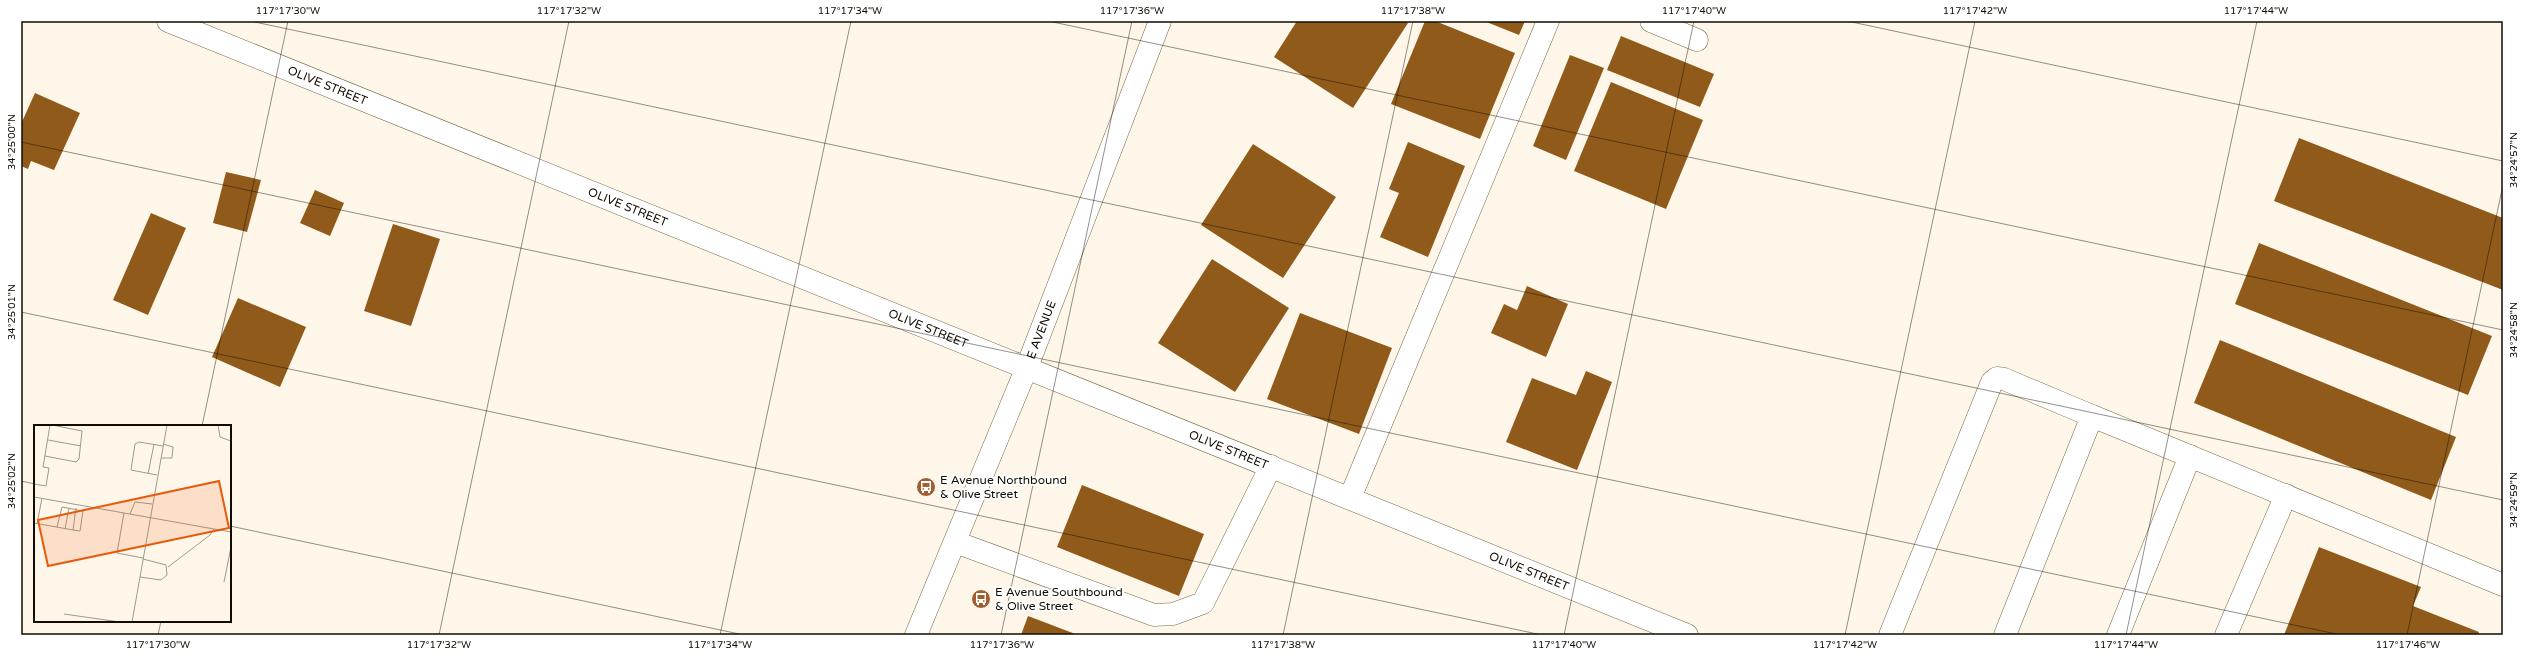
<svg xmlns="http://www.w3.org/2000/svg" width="2524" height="656" viewBox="0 0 2524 656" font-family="'Varela Round',sans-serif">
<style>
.building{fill:#905a1a}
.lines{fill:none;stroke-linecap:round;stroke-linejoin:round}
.minor-casing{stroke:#78694a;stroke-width:23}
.minor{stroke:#fff;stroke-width:22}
.ticks{fill:none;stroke:#110c02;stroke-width:1;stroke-opacity:0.45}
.labels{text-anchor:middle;stroke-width:4;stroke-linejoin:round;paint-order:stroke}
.street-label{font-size:12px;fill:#110c02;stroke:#fff}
.poi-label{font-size:12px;fill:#110c02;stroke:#fff;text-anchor:start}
.inset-road{fill:none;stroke:#9f998d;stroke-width:1}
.view{fill:#e8590c;fill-opacity:0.15;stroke:#e8590c;stroke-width:2}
.inset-edge{fill:none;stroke:#110c02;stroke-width:2}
.neatline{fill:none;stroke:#110c02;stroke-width:1.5}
.ticks-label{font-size:10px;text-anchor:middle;fill:#110c02}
</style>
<rect width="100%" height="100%" fill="#fef7e9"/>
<g class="building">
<polygon points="1297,21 1404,21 1408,23 1353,108 1274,57"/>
<polygon points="1425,21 1435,21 1515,53 1480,139 1391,104"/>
<polygon points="1484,21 1525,21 1519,35"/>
<polygon points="1621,36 1714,74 1700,107 1607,70"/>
<polygon points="1570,55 1604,68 1566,160 1533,146"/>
<polygon points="1611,82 1703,120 1666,209 1574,171"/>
<polygon points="35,93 80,113 54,170 31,161 28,169 21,166 21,124"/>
<polygon points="2299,138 2503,218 2503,290 2274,201"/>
<polygon points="1408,142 1465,166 1428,257 1380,237 1399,193 1389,189"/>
<polygon points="1253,144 1336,197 1283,278 1201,225"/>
<polygon points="226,172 261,180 247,232 213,223"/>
<polygon points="315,190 344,203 330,236 300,223"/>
<polygon points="151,213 186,228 148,315 113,300"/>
<polygon points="393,224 440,239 411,326 364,311"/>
<polygon points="2259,243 2492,336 2468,395 2235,304"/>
<polygon points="1212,259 1289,308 1235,392 1158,343"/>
<polygon points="1527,286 1568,304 1546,357 1491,333 1504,304 1517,310"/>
<polygon points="238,298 306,327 280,387 212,357"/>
<polygon points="1300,313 1392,348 1359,434 1267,399"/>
<polygon points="2220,340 2456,437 2431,500 2194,403"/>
<polygon points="1586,371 1612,382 1577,470 1506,442 1532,378 1576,395"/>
<polygon points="1082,485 1204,534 1179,596 1057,547"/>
<polygon points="2319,547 2421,587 2413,606 2479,632 2478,635 2284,635"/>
<polygon points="1028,616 1078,635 1021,635"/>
</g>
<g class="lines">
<g class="minor-casing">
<g id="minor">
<path id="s1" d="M168,21L1687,635"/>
<polyline points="1651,21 1697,40"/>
<polyline points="1350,498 1548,21"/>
<polyline points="955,542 1154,615 1173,614 1203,603 1271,466"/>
<path id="s2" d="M916,635L1027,367L1160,21"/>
<polyline points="1890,635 1992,382 1997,378 2004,379 2092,416"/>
<polyline points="2005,635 2092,416 2503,585"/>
<polyline points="2118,635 2190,456"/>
<polyline points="2226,635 2286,495"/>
</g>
</g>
<use href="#minor" class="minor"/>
</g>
<path class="ticks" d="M250,21L2503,500M1048,21L2503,330M1847,21L2503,161M21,142L2341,635M21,312L1542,635M202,426L288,21M21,481L35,484M230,526L744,635M158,635L161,621M439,635L569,21M720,635L851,21M1001,635L1132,21M1283,635L1413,21M1564,635L1694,21M1845,635L1975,21M2126,635L2257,21M2407,635L2503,185"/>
<defs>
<g id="bus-disc" transform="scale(1)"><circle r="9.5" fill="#a25e2f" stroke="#fff"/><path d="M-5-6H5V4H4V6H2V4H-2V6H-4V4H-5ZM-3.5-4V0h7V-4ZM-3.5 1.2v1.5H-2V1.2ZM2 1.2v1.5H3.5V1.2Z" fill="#fff"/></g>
</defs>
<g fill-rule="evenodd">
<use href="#bus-disc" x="926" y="487"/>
<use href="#bus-disc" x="981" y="599"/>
</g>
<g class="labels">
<g class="street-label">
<text dy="4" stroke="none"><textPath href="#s1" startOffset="172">OLIVE STREET</textPath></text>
<text dy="4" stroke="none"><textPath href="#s1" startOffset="496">OLIVE STREET</textPath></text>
<text dy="4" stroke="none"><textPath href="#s1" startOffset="820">OLIVE STREET</textPath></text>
<text dy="4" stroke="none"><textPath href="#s2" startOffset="330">E AVENUE</textPath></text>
<text dy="4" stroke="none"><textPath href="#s1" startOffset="1144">OLIVE STREET</textPath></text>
<text dy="4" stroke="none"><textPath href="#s1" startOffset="1468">OLIVE STREET</textPath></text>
</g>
<g class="poi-label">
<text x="940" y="484">E Avenue Northbound<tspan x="940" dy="14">&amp; Olive Street</tspan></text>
<text x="995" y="596">E Avenue Southbound<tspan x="995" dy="14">&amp; Olive Street</tspan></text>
</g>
</g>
<g transform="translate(34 425)">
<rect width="197" height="197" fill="#fef7e9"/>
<path class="inset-road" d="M184,0L186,12L197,16M14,15L47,21M11,31L42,37L45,34L48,6L18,0M127,33H138L139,22L129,19M114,49L120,19M123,50L97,45L101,19L105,17L129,21M0,59L12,61L15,43L9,42L16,0M0,72L197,107M90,88L83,128L109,133M96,89L101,77L118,79M0,98L39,105L42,83M3,99L8,73M23,102L28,82L49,86L46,106L39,105M31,104L35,83M134,142L176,110L180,104M106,152L127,155L133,150L132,140L109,134M190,157L197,122M30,189L86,197M98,197L133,0"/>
<path class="view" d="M185,56L195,103L14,141L4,95Z"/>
<rect width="197" height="197" class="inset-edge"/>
</g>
<rect width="2524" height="656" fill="none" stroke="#ffffff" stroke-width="44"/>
<rect x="22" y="22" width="2480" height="612" class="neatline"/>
<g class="ticks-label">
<text x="288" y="14">117°17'30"W</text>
<text x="569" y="14">117°17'32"W</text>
<text x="850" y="14">117°17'34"W</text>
<text x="1132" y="14">117°17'36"W</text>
<text x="1413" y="14">117°17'38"W</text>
<text x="1694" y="14">117°17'40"W</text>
<text x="1975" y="14">117°17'42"W</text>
<text x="2256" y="14">117°17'44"W</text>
<text transform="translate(11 142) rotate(-90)" y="4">34°25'00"N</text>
<text transform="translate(2513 160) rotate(-90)" y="4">34°24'57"N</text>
<text transform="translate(11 312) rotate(-90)" y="4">34°25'01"N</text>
<text transform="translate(2513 330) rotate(-90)" y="4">34°24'58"N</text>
<text transform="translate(11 481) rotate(-90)" y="4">34°25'02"N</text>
<text transform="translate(2513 500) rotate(-90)" y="4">34°24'59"N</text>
<text x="158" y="648">117°17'30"W</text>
<text x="439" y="648">117°17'32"W</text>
<text x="720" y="648">117°17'34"W</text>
<text x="1002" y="648">117°17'36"W</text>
<text x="1283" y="648">117°17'38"W</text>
<text x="1564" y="648">117°17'40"W</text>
<text x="1845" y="648">117°17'42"W</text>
<text x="2126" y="648">117°17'44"W</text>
<text x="2408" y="648">117°17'46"W</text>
</g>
</svg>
